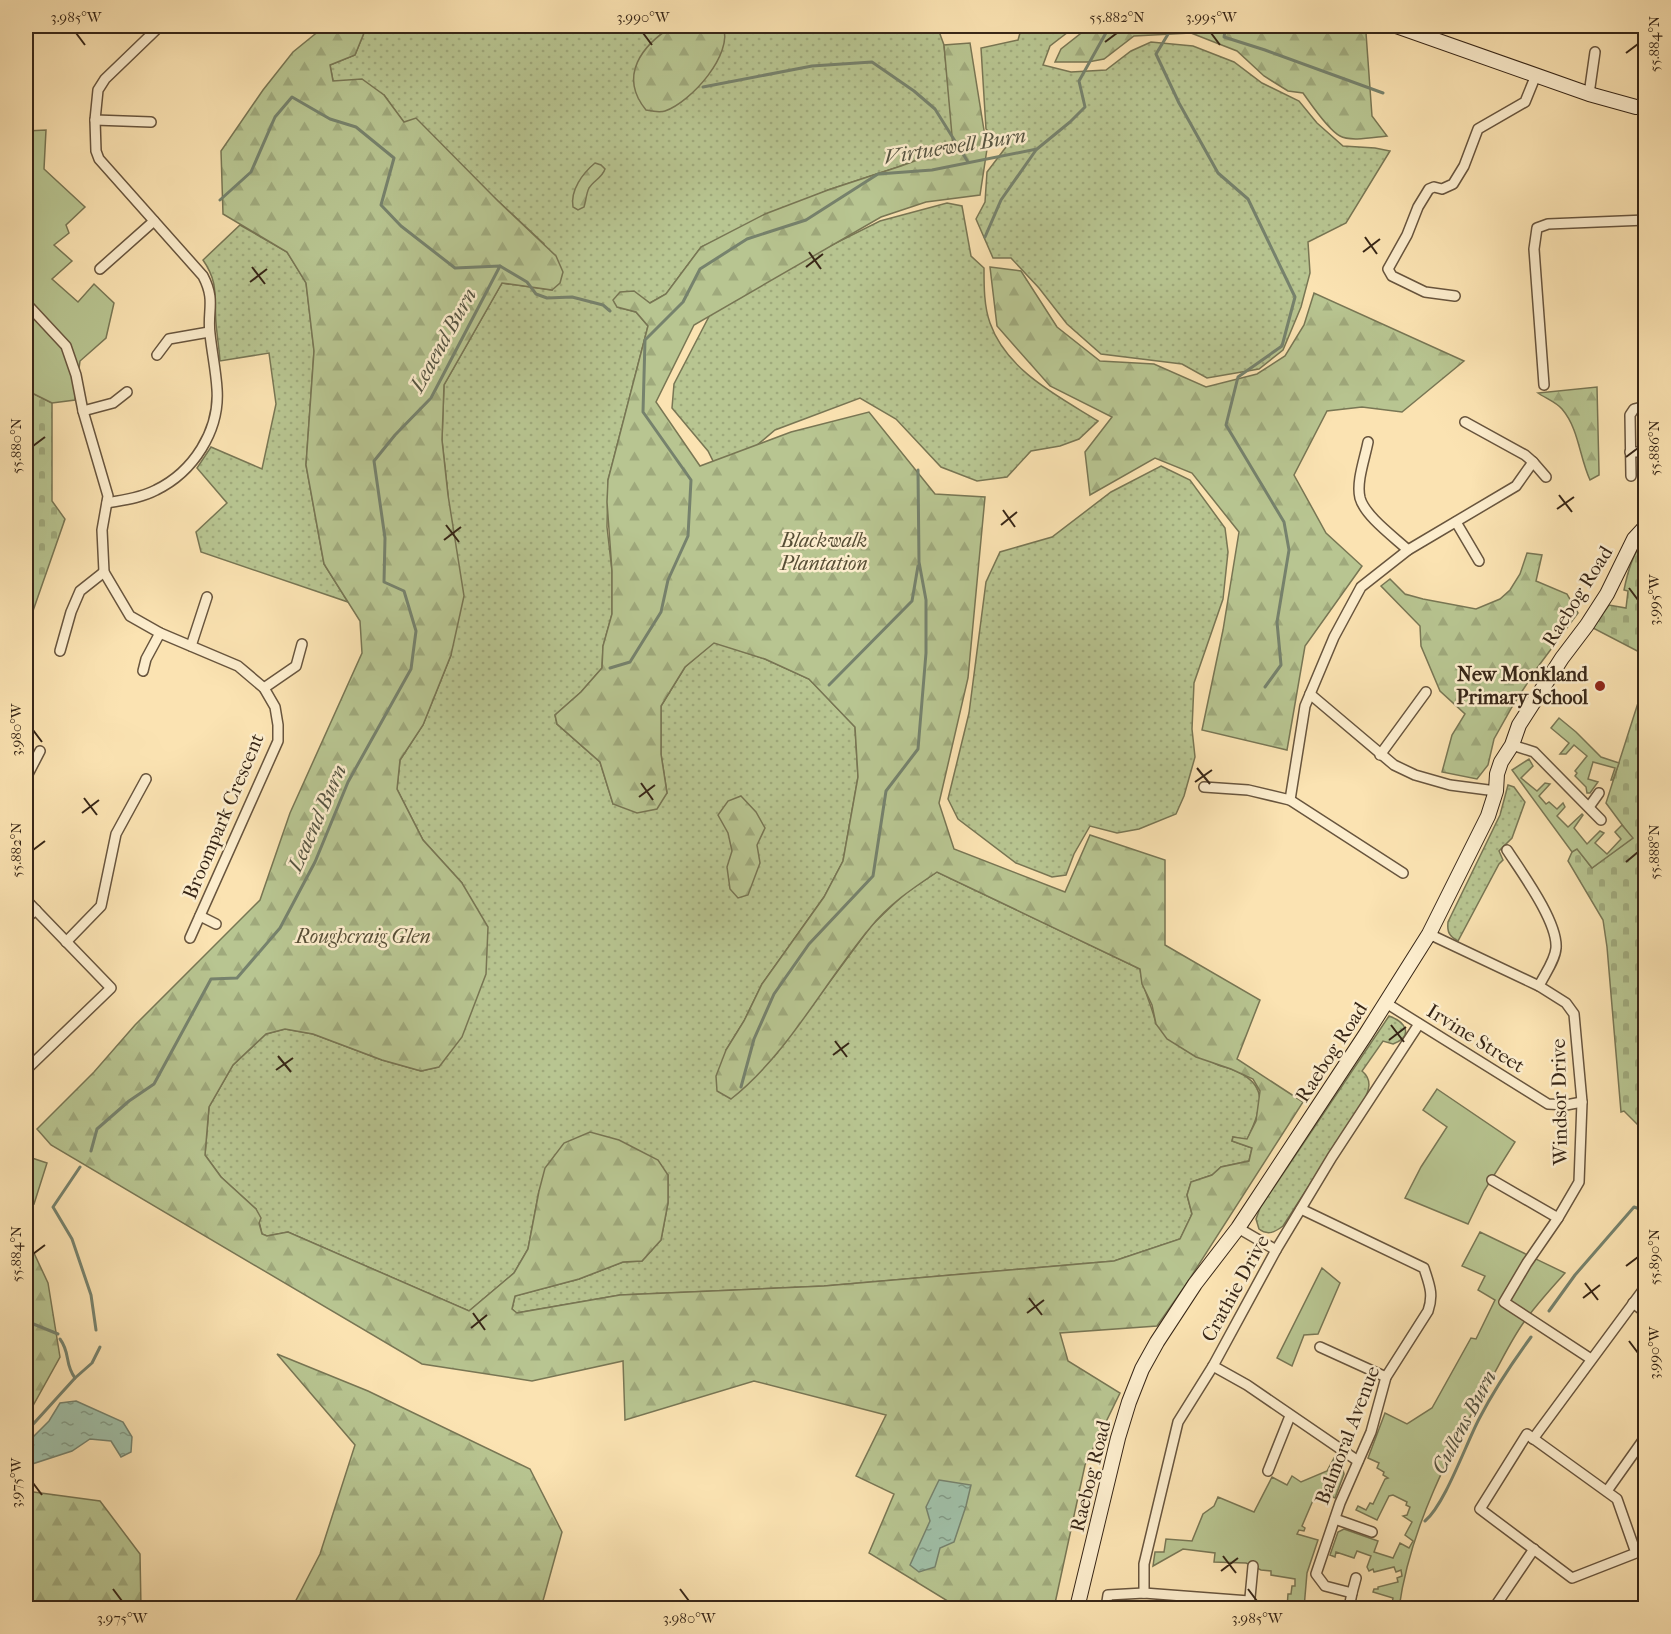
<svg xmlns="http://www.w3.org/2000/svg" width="1671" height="1634" viewBox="0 0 1671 1634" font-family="'IM FELL French Canon',serif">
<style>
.grass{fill:url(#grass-dots);stroke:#787654;stroke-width:1.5}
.forest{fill:url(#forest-firs);stroke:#787654;stroke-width:1.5}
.cemetery{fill:url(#cemetery-stones);stroke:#787654;stroke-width:1.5}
.green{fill:#b8c591;stroke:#787654;stroke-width:1.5}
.water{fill:url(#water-ripples);stroke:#76826d;stroke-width:1.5}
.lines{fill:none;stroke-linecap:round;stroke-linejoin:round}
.stream{stroke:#76826d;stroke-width:3}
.street-casing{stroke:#68553e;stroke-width:12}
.secondary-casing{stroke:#372617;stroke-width:16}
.street{stroke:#fcedcd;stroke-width:9}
.secondary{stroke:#fcedcd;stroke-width:14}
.ticks{fill:none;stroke:#372617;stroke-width:2}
.poi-dot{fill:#8f2418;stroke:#fcedcd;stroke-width:2}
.labels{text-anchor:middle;stroke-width:5;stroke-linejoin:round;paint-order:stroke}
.park-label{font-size:20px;font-style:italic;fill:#574e36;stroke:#fcedcd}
.street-label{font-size:20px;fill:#372617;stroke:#fcedcd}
.poi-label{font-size:20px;font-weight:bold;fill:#372617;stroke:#fcedcd;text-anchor:end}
.water-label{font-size:21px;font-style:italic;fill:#565442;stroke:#fcedcd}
.neatline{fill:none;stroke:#372617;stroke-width:2}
.ticks-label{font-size:15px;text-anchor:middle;fill:#372617}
</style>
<defs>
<pattern id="grass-dots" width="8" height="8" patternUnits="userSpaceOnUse" patternTransform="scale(1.5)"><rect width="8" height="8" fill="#b8c591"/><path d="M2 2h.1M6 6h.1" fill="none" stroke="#9fa97c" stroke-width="1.8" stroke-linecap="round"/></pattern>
<pattern id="forest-firs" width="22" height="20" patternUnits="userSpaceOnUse" patternTransform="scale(1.5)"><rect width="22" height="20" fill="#b8c591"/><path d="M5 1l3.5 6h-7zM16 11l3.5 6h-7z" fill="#9fa97c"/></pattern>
<pattern id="cemetery-stones" width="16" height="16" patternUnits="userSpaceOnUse" patternTransform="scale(1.5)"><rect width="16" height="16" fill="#b8c591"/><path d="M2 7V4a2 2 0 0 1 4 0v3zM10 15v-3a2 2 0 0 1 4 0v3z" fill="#9fa97c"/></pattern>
<pattern id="water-ripples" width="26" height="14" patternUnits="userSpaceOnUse" patternTransform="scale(1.5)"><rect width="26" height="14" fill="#a0bfa7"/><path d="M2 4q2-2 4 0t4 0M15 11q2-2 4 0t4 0" fill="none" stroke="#839b87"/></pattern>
</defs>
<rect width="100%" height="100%" fill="#fbe3b2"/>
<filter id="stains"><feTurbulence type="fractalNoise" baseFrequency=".00333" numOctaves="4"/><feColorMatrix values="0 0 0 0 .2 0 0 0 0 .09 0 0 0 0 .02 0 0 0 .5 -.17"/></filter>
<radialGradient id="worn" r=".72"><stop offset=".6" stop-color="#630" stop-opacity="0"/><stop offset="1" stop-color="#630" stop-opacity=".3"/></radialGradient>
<g class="grass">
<path d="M369,26H937L944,45L954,146L898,167L828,190L701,247L666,294L650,303L617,307L636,312L648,326L608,480L607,527L612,571V614L603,646L602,668L581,692L555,715L557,724L600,762L613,804L667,793L661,754V706L685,667L714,642L765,659L809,679L855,727L858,777L843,861L824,897L762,984L744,1021L726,1050L774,1057L871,926L903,895L937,872L1140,969C1142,988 1152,1005 1156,1024C1175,1037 1193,1052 1214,1063C1219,1066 1225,1067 1231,1069C1271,1084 1262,1107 1247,1140L1233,1137L1232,1141L1252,1148L1249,1161L1221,1167L1212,1175L1191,1182L1187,1195L1192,1214L1180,1239L1114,1261L824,1286L620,1295L516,1313L512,1309L515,1296L579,1279L623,1262L642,1261L661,1240L668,1203V1175L539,1191L528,1249L514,1273L469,1311L288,1232L267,1236L262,1234L256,1209L221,1177L205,1155L209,1107L233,1065L266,1034L285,1029L313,1034L382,1060L421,1071L438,1067L462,1036V883L423,840L397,789L400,760L423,725L451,655L448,495L442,440L444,385L502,283L552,290L544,244L498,201L404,123L384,95L333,81L330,65L355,55L366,28Z"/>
<polygon points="1022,26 1057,26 1072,29 1050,46 1043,65 1071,72 1106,70 1131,51 1151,42 1193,46 1234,62 1262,83 1299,101 1317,123 1343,146 1375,148 1390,151 1346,223 1308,242 1310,273 1301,307 1283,350 1259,369 1207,378 1182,364 1101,354 1067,324 1039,288 1011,258 993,258 976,219 985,202 987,172 1006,147 986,129 981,48 1018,40"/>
<path d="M947,203L962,206L971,256L984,268C984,287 984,306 990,323C1007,371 1058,396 1098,421L1079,439L1060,446L1031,451L1007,477L977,481L941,467L896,419L860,398L775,430L737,462L725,485L708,451L672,408L674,384L716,303L880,221Z"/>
<path d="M240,225L287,252L306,282L314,351L306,465L324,564L348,602L201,552L196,532L227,503L197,468L211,447L262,469L276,404L269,353L220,361C219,348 217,335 216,323C214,297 219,283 203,260Z"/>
<polygon points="1161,466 1190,480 1225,528 1228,552 1223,599 1194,683 1192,729 1195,757 1184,796 1176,814 1139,829 1117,833 1090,826 1074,854 1066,875 1052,877 1016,863 958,819 948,799 969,713 986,582 1000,552 1052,537 1111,492"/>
<path d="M1508,785L1514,787L1525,802L1512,838L1499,851L1503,860L1499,864L1458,941C1449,936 1447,932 1448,922L1500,815Z"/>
<path d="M1389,1016C1406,1022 1414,1036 1393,1044L1383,1041L1362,1071C1373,1080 1369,1091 1363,1102L1283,1226C1275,1232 1268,1236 1259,1229L1256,1219L1260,1208Z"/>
</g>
<g class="forest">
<path d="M325,26H369L366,28L355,55L330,65L333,81L362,79L384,95L404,122L416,118L498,201L556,256L563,272L560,283L552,290L502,283L444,385L442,440L448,495L464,596L451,655L423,725L400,760L397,789L423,840L462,883L488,927L486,974L462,1037L439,1067L421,1071L382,1060L313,1034L285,1029L266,1034L233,1065L209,1107L205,1155L221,1177L256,1209L261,1218L259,1223L262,1234L267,1236L288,1232L469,1311L514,1273L528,1249L539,1191L545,1168L564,1143L590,1132L619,1140L658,1160L668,1175V1203L661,1240L642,1261L623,1262L579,1279L515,1296L512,1309L517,1313L620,1295L824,1286L1114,1261L1180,1239L1192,1214L1187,1195L1191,1182L1212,1175L1221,1167L1249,1161L1252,1148L1232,1141L1233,1137L1247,1139L1256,1121L1260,1091L1253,1079L1231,1069L1196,1057L1167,1039L1156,1024L1152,1005L1142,984L1140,969L937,872C913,888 888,905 870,928C823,984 789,1053 731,1099L717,1091L716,1076L726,1050L744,1021L762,984L824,897L843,861L858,777L855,727L809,679L765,659L714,643L685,667L661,706V754L667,793L657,809L637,813L613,804L600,762L557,724L555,715L581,692L602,668L603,646L612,614V571L607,502L608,480L648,326L636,312L617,307L613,300L620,292L634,291L650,303L666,294L701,247L765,214L828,190L901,166L953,147L944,45L970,43L987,149L980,195L926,202L881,217L694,325L656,402L700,466L791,432L869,412L935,494L985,497L968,678L939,803L954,849L1065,892L1090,835L1165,860V945L1260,1000L1237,1059L1303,1102L1185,1286L1157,1326L1060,1333L1068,1361L1120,1393L1085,1465L1054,1608H959L869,1553L894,1494L856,1476L886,1415L754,1381L625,1420L623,1361L532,1381L422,1364L51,1145L37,1129L94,1072L135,1025L260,900L290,813L362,653L360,621L324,564L306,465L314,351L306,283L287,252L223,214L221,151L263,90L293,52Z"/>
<path d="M673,26H723C734,54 691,102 665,111C659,113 651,111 646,110C618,76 642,45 673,26Z"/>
<path d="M1099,26H1359L1366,33L1372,116L1387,136C1375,137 1350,142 1340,136C1328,130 1311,104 1303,93L1288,91L1264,76L1237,51L1191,33L1134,36L1104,59L1088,62H1055L1061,49L1089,27Z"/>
<path d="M595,163L601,165L605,169C602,178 594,180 589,188C586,194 586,201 584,207L578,210L573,207C570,190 583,173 595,163Z"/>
<polygon points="990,267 1021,271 1057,327 1100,361 1154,364 1206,387 1257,374 1285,356 1304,325 1314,293 1464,361 1402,412 1362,407 1327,411 1294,475 1326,533 1362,566 1305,646 1287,750 1202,730 1223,630 1239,532 1192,473 1155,458 1090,495 1085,452 1112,417 1050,386 997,326"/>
<path d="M1597,387L1599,472V475L1590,480C1579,456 1579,429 1562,409C1556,402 1545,398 1538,393Z"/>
<polygon points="1527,553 1542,555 1536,581 1567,594 1578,613 1537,668 1512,707 1494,739 1488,765 1477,779 1442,772 1452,735 1465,714 1440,691 1421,646 1420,626 1381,586 1390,579 1405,594 1423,599 1476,609 1500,599 1510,590 1520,574"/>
<polygon points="741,796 756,812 765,828 757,845 760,863 748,895 738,898 730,889 727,867 732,851 728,833 718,815 728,801"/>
<polygon points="26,1236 48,1283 60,1357 29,1413 26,1427"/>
<polygon points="277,1354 368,1391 530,1469 562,1532 541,1608 292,1608 320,1554 355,1445"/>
<polygon points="26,1491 100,1501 140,1554 141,1608 26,1608"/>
</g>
<g class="cemetery">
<polygon points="26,390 52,403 52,501 65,519 26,631"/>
<path d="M1645,537V655L1593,628L1609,605L1626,608L1628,591L1624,590C1628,570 1633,554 1645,537Z"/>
<polygon points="1645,697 1645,1132 1624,1111 1621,1112 1607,947 1603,920 1568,861 1572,852 1577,848 1592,868 1632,838 1606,803 1638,703"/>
</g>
<g class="green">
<polygon points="46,130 44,169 85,207 66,225 69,233 54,245 72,261 52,279 78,302 94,284 114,303 106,338 80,361 75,400 52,403 26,390 26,131"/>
<polygon points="1559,718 1576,732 1601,757 1619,763 1613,780 1611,780 1615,768 1593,762 1588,779 1598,782 1590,793 1587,793 1586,787 1575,776 1577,773 1575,771 1587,756 1574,745 1566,754 1560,754 1569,743 1551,728"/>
<polygon points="1529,759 1533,766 1521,778 1537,791 1545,783 1550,784 1539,796 1546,804 1549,802 1557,809 1563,803 1565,807 1557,816 1568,827 1582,814 1583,815 1574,828 1587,844 1600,831 1604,833 1595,843 1607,854 1621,839 1615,832 1622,825 1633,838 1592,868 1577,849 1572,852 1512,770"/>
<polygon points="1437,1089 1515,1142 1484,1191 1468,1224 1405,1198 1421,1167 1447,1127 1423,1110"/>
<polygon points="26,1156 47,1163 34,1204 26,1201"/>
<path d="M1480,1232L1565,1273C1551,1289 1536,1305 1524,1322C1511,1340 1501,1362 1490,1381C1450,1451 1410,1528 1399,1608H1391L1393,1598L1373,1592L1374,1589H1378V1587L1398,1582L1397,1578L1402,1576L1401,1570L1396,1572L1394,1567L1374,1572L1373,1569L1369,1571L1367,1567L1371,1556L1357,1551L1354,1558L1336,1552L1335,1557L1330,1555L1338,1532L1344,1529L1378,1541L1374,1552L1393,1558L1400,1543L1409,1548L1413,1541L1405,1535L1412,1522L1403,1516L1407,1515L1410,1507L1406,1505L1407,1502L1393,1495L1389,1496L1377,1520L1356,1510L1358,1506L1366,1510L1370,1503L1373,1504L1385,1479L1388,1478L1383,1475L1384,1472L1377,1468L1379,1463L1368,1458L1385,1413L1407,1424L1432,1408L1471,1338L1476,1339L1495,1300L1478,1290L1485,1276L1462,1266Z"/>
<polygon points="1322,1268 1340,1283 1318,1334 1304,1335 1292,1366 1277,1358"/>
<polygon points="1334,1458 1341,1462 1344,1474 1335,1498 1326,1494 1325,1498 1318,1495 1316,1499 1314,1498 1302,1526 1305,1528 1304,1531 1299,1530 1297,1534 1318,1540 1307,1573 1304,1608 1287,1608 1288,1594 1291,1594 1292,1586 1295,1586 1295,1579 1271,1575 1271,1571 1261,1570 1246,1563 1214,1562 1215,1553 1183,1549 1153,1566 1155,1552 1164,1552 1166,1539 1192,1541 1203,1514 1214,1506 1218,1497 1254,1512 1272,1477 1287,1485 1292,1476 1301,1482 1327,1471"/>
</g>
<g class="water">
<polygon points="76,1401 123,1422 132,1437 131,1452 121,1457 111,1441 90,1439 72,1451 29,1465 26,1461 26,1444 49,1421 60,1403"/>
<polygon points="939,1480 971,1485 966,1506 954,1542 940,1548 935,1567 919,1572 910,1565 930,1521 926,1507"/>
</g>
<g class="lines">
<g class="stream">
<polyline points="1173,26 1156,54 1179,103 1218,173 1248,199 1295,297 1282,346 1238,377 1226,425 1284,522 1289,550 1277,622 1281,665 1265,687"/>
<polyline points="1226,26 1224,37 1265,50 1383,93"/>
<polyline points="703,87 812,66 872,62 914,91 935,109 968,162"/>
<polyline points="985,237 1001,200 1036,150"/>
<polyline points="500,266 527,282 536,294 547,298 572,297 603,305 610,311"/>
<polyline points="610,668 630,662 661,612 668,580 688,536 691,480 643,412 645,340 683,302 700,269 747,239 806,220 878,174 932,170 1037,149 1070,122 1085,107 1079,81 1107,31 1121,26"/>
<polyline points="829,685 912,601 918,566"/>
<polyline points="741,1087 754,1039 774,994 809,944 873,876 886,791 918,749 926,653 926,600 919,562 918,470"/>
<polyline points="91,1151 97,1129 129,1101 154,1084 211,979 237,978 280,928 315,862 348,782 411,669 416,631 404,591 384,582 385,538 374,461 395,435 431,398 500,266 455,268 401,226 381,205 394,158 356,127 330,119 292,97 275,117 251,172 220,200"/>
<polyline points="80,1167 53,1207 72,1239 91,1295 96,1330"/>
<polyline points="1549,1311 1575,1275 1634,1207 1646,1211"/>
<polyline points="26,1321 58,1334"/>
<path d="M60,1339C71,1354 64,1363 75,1378"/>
<polyline points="26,1432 75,1378 92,1363 100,1347"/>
<path d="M1425,1521C1445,1504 1465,1446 1479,1419C1494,1390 1512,1363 1531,1337"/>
</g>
<g class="street-casing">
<g id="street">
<polyline points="36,28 39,26"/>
<polyline points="1589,94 1595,52"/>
<polyline points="95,120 151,122"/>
<polyline points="100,269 154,221"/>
<polyline points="1455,296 1425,292 1392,276 1388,269 1407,235 1418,207 1429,189 1434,187 1442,189 1453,184 1464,166 1478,129 1525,102 1536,75"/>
<polyline points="26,303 66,346 76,375 83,411 108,496 102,530 104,572 130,616 160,633 238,666 264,688 275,707 278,725 278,741 190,938"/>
<polyline points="157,355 169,339 209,332"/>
<polyline points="1544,385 1534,249 1537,228 1548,224 1646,220"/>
<polyline points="83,411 113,403 127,392"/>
<path d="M1368,442C1365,458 1356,482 1360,498C1365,516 1394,537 1408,550"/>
<polyline points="1630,452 1644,452"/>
<polyline points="1533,462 1546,477"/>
<polyline points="1631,476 1630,415 1634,409 1646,406"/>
<path d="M107,503C123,500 141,498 156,490C193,472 220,431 217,389C216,371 212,353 210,334C207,310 216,301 203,276L99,159L96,151L95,120L98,90L105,79L160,26"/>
<polyline points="1456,522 1479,561"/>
<polyline points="191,646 207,597"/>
<polyline points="60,651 71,612 80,591 104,572"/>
<polyline points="143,671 146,659 160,633"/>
<polyline points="264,688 296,666 302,644"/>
<polyline points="1310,694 1394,765 1415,775 1450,785 1496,791"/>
<polyline points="1512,745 1534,752 1601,820"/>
<polyline points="1380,755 1426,692"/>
<polyline points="26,778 40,751"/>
<polyline points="1204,787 1248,790 1290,800 1403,873"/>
<polyline points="1290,800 1305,706 1334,637 1361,587 1408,550 1516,486 1533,462 1525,455 1465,422"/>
<polyline points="1589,807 1599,793"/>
<path d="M1507,850C1522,873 1558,922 1556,948C1555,961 1544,975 1539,986"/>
<polyline points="26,900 111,988 26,1070"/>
<polyline points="200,916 216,924"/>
<polyline points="26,918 36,910"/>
<polyline points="1429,934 1539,986 1566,1003 1574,1014 1582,1102 1579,1182 1558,1218 1527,1263 1504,1302 1591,1359"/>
<polyline points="66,942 101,906 116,834 146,779"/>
<polyline points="1386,1003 1548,1104 1566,1105 1582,1102"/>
<polyline points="1492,1180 1558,1218"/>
<path d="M1301,1209L1424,1268C1429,1284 1434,1294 1428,1311L1386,1377L1371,1432L1340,1503L1316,1574L1325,1586L1352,1593L1356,1578"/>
<polyline points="1238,1228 1276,1250"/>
<polyline points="1633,1303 1646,1313"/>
<polyline points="1320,1347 1386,1377"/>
<polyline points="1213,1366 1247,1385 1358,1461"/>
<polygon points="1527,1434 1617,1499 1636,1553 1572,1578 1480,1509"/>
<polyline points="1533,1439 1646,1286"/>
<polyline points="1268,1471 1290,1416"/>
<polyline points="1607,1491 1646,1436"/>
<polyline points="1335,1519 1372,1532"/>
<polyline points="1144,1593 1144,1564 1178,1422 1213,1366 1276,1250 1332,1157 1419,1024"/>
<polyline points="1106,1608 1108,1595 1144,1593 1249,1601"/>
<polyline points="1249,1608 1253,1566"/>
<polyline points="1349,1608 1352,1593"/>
<polyline points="1494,1608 1534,1549"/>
</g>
</g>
<g class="secondary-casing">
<g id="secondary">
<polyline points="1396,26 1589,94 1636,107 1646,107"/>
<polyline points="1077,1608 1118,1438 1129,1402 1142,1369 1157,1342 1195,1284 1238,1228 1366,1034 1429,934 1488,816 1496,791 1497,774 1501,762 1512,745 1519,725 1562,658 1587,625 1607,594 1634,539 1646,526"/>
</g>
</g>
<use href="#street" class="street"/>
<use href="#secondary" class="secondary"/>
</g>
<path class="ticks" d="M76,33L85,45M643,33L652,45M1211,33L1220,45M1105,42L1117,33M1626,53L1638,44M1365,237L1377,254M809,252L821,269M1363,252L1380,239M252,267L265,284M806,267L823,254M250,282L267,269M33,446L45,437M1626,457L1638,448M1559,495L1572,512M1557,509L1574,497M1003,510L1015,527M446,525L459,542M1001,525L1017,512M444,540L461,527M1629,588L1638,600M33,730L42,742M1197,768L1210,784M1195,782L1212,770M641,783L653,800M639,797L655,785M84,798L97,815M82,813L99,800M33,850L45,841M1626,862L1638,852M1391,1025L1404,1042M1389,1040L1406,1027M835,1041L847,1057M833,1055L849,1043M278,1056L291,1072M276,1070L293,1058M33,1254L45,1245M1626,1266L1638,1257M1585,1283L1598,1300M1029,1298L1042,1315M1583,1298L1600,1285M473,1313L485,1330M1027,1313L1044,1300M471,1328L487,1315M1629,1341L1638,1353M33,1483L42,1495M1223,1556L1236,1573M1221,1571L1238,1558M113,1589L122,1601M680,1589L689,1601M1248,1589L1257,1601"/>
<circle class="poi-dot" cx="1600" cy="686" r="6"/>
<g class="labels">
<g class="park-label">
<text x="824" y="547">Blackwalk<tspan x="824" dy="23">Plantation</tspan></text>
<text x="363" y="943">Roughcraig Glen</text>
</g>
<g class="street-label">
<text transform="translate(1577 596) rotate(-58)" y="7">Raebog Road</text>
<text transform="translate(223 816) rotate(-67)" y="7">Broompark Crescent</text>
<text transform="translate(1476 1038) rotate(32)" y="7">Irvine Street</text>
<text transform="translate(1331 1052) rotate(-57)" y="7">Raebog Road</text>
<text transform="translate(1559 1102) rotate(-91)" y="7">Windsor Drive</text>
<text transform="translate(1235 1288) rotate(-61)" y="7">Crathie Drive</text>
<text transform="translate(1347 1435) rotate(-69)" y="7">Balmoral Avenue</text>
<text transform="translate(1090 1476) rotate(-76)" y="7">Raebog Road</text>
</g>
<g class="poi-label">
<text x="1588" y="681">New Monkland<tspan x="1588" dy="23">Primary School</tspan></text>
</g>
<g class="water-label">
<text transform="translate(955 146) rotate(-9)" y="7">Virtuewell Burn</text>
<text transform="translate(443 340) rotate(-61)" y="7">Leaend Burn</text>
<text transform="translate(317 818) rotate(-66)" y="7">Leaend Burn</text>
<text transform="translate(1464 1422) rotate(-62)" y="7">Cullens Burn</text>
</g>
</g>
<rect width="1671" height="1634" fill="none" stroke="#fbe3b2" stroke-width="66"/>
<rect x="33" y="33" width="1605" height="1568" class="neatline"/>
<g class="ticks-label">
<text x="76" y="22">3.985°W</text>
<text x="643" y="22">3.990°W</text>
<text x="1117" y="22">55.882°N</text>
<text x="1211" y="22">3.995°W</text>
<text transform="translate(1654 44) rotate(-90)" y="5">55.884°N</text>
<text transform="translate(16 446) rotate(-90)" y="5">55.880°N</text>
<text transform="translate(1654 448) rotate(-90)" y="5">55.886°N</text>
<text transform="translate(1654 600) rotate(-90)" y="5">3.995°W</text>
<text transform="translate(16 730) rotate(-90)" y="5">3.980°W</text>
<text transform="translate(16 850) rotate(-90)" y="5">55.882°N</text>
<text transform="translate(1654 852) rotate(-90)" y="5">55.888°N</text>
<text transform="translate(16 1254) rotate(-90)" y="5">55.884°N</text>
<text transform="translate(1654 1257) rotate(-90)" y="5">55.890°N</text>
<text transform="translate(1654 1353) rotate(-90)" y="5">3.990°W</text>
<text transform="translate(16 1483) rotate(-90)" y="5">3.975°W</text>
<text x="122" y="1623">3.975°W</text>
<text x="689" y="1623">3.980°W</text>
<text x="1257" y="1623">3.985°W</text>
</g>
<rect width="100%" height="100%" filter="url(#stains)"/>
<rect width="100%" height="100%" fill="url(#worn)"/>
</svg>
